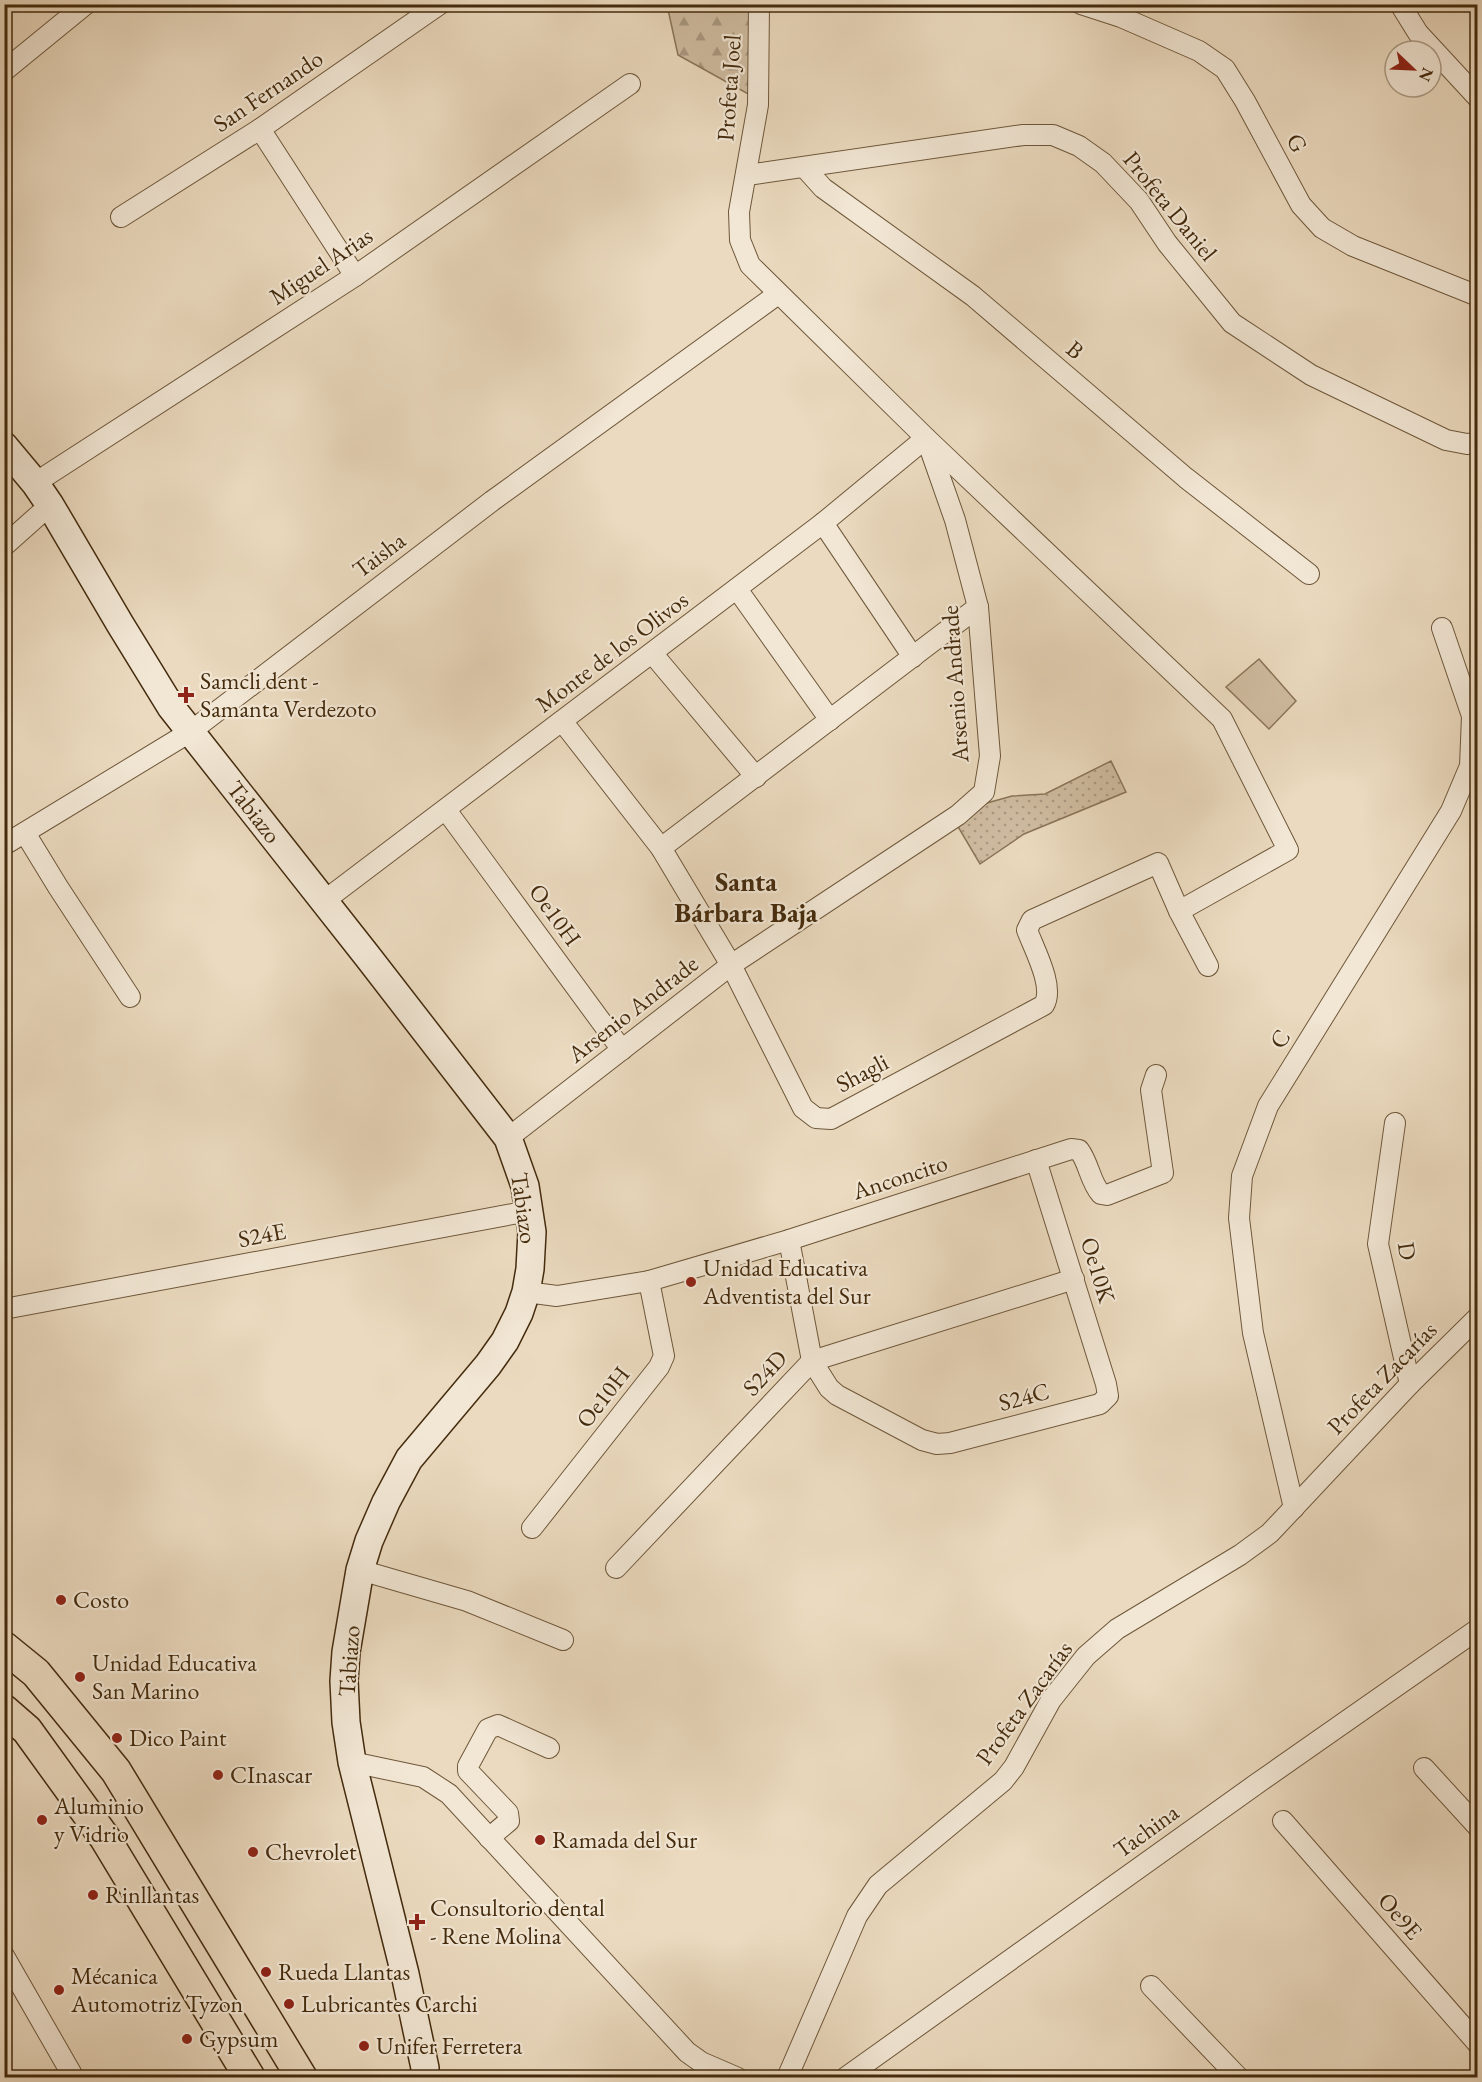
<svg xmlns="http://www.w3.org/2000/svg" width="1482" height="2082" viewBox="0 0 1482 2082" font-family="'EB Garamond',serif">
<style>
.forest{fill:url(#forest-firs);stroke:#8a7457;stroke-width:1.5}
.park{fill:url(#park-dots);stroke:#8a7457;stroke-width:1.5}
.pitch{fill:#cfbca1;stroke:#8a7457;stroke-width:1.5}
.lines{fill:none;stroke-linecap:round;stroke-linejoin:round}
.street-casing{stroke:#6e573a;stroke-width:22}
.secondary-casing{stroke:#442b0d;stroke-width:30}
.primary-casing{stroke:#442b0d;stroke-width:33}
.street{stroke:#f2e7d5;stroke-width:20}
.secondary{stroke:#f2e7d5;stroke-width:27}
.primary{stroke:#ebdabf;stroke-width:30}
.poi-dot{fill:#8f2418;stroke:#f2e7d5;stroke-width:2}
.labels{text-anchor:middle;stroke-width:4.5;stroke-linejoin:round;paint-order:stroke}
.street-label{font-size:24px;fill:#442b0d;stroke:#f2e7d5}
.poi-label{font-size:24px;fill:#442b0d;stroke:#f2e7d5;text-anchor:start}
.quarter-label{font-size:27px;font-weight:bold;fill:#442b0d;stroke:#f2e7d5}
</style>
<defs>
<pattern id="forest-firs" width="22" height="20" patternUnits="userSpaceOnUse" patternTransform="scale(1.5)"><rect width="22" height="20" fill="#cfbca1"/><path d="M5 1l3.5 6h-7zM16 11l3.5 6h-7z" fill="#aa9982"/></pattern>
<pattern id="park-dots" width="8" height="8" patternUnits="userSpaceOnUse" patternTransform="scale(1.5)"><rect width="8" height="8" fill="#cfbca1"/><path d="M2 2h.1M6 6h.1" fill="none" stroke="#aa9982" stroke-width="1.8" stroke-linecap="round"/></pattern>
</defs>
<rect width="100%" height="100%" fill="#ebdabf"/>
<filter id="stains"><feTurbulence type="fractalNoise" baseFrequency=".00333" numOctaves="4"/><feColorMatrix values="0 0 0 0 .2 0 0 0 0 .09 0 0 0 0 .02 0 0 0 .5 -.17"/></filter>
<radialGradient id="worn" r=".72"><stop offset=".6" stop-color="#630" stop-opacity="0"/><stop offset="1" stop-color="#630" stop-opacity=".3"/></radialGradient>
<polygon class="forest" points="667,5 751,5 750,95 678,55"/>
<polygon class="park" points="1111,761 1126,792 1024,834 980,864 957,825 987,803 1012,796 1045,794"/>
<polygon class="pitch" points="1259,659 1296,701 1269,729 1226,687"/>
<g class="lines">
<g class="street-casing">
<g id="street">
<polyline points="759,4 758,105 739,212 740,240 750,265 926,438 1222,719 1288,850 1179,911"/>
<polyline points="1081,4 1121,17 1199,51 1225,69 1245,101 1301,205 1322,228 1353,246 1478,296"/>
<polyline points="1400,4 1418,33 1478,98"/>
<polyline points="4,71 86,4"/>
<polyline points="260,129 355,276"/>
<polyline points="805,168 823,188 973,296 1186,478 1309,574"/>
<polyline points="747,175 1023,135 1053,135 1079,146 1103,163 1139,201 1167,243 1232,323 1311,375 1446,440 1467,444 1478,443"/>
<polyline points="121,217 260,129 440,4"/>
<polyline points="35,483 355,276 630,84"/>
<polyline points="823,523 913,657"/>
<polyline points="4,546 50,505"/>
<polyline points="737,589 830,720"/>
<polyline points="652,653 756,777"/>
<path d="M562,721L661,848L731,965L803,1108L816,1118L831,1119L1044,1005C1055,987 1034,949 1027,930L1032,920L1158,863L1179,911L1208,966"/>
<polyline points="446,810 622,1050"/>
<polyline points="25,833 58,887 130,997"/>
<polyline points="4,845 190,732 492,501 778,294"/>
<polyline points="661,848 978,607"/>
<polyline points="324,901 823,523 926,438"/>
<polyline points="1395,1123 1378,1244 1410,1384"/>
<polyline points="508,1138 731,965 958,815 984,792 990,756 978,607 955,520 928,443"/>
<polyline points="789,1240 812,1361 829,1388 837,1395 922,1440 937,1444 950,1443 1100,1404 1108,1396 1106,1384 1036,1160"/>
<path d="M526,1292L557,1296L649,1281L789,1240L1071,1149L1079,1150C1089,1163 1090,1182 1101,1194L1107,1195L1163,1173L1151,1090L1156,1075"/>
<polyline points="4,1309 529,1211"/>
<polyline points="1294,1508 1253,1333 1239,1218 1242,1176 1268,1106 1451,811 1470,766 1472,716 1442,628"/>
<polyline points="532,1528 659,1367 664,1356 649,1281"/>
<polyline points="616,1568 812,1361 1074,1279"/>
<polyline points="360,1570 467,1601 563,1640"/>
<polyline points="352,1762 423,1777 449,1794 687,2052 701,2062 738,2078"/>
<polyline points="1424,1768 1478,1827"/>
<polyline points="1283,1821 1478,2044"/>
<polyline points="489,1838 509,1821 508,1813 468,1771 468,1766 488,1729 498,1725 549,1748"/>
<polyline points="4,1956 74,2078"/>
<polyline points="1151,1986 1239,2078"/>
<polyline points="787,2078 857,1916 878,1885 1003,1781 1014,1767 1051,1700 1086,1656 1117,1629 1240,1555 1270,1533 1410,1384 1478,1317"/>
<polyline points="845,2078 1255,1785 1478,1629"/>
</g>
</g>
<g class="secondary-casing">
<polyline id="secondary" points="4,446 35,483 50,505 120,624 171,707 368,957 508,1138 525,1186 532,1232 530,1269 526,1292 519,1313 505,1341 488,1365 409,1459 386,1502 369,1541 360,1570 346,1652 344,1681 346,1722 352,1762 405,1974 425,2068 424,2078"/>
</g>
<g class="primary-casing">
<g id="primary">
<polyline points="4,1647 36,1673 116,1771 302,2078"/>
<polyline points="4,1710 27,1730 105,1838 250,2078"/>
</g>
</g>
<use href="#street" class="street"/>
<use href="#secondary" class="secondary"/>
<use href="#primary" class="primary"/>
</g>
<g class="poi-dot">
<path d="M183 686h6v6h6v6h-6v6h-6v-6h-6v-6h6z"/>
<circle cx="691" cy="1282" r="6"/>
<circle cx="61" cy="1600" r="6"/>
<circle cx="80" cy="1677" r="6"/>
<circle cx="117" cy="1738" r="6"/>
<circle cx="218" cy="1775" r="6"/>
<circle cx="42" cy="1820" r="6"/>
<circle cx="540" cy="1840" r="6"/>
<circle cx="253" cy="1852" r="6"/>
<circle cx="93" cy="1895" r="6"/>
<path d="M414 1913h6v6h6v6h-6v6h-6v-6h-6v-6h6z"/>
<circle cx="266" cy="1972" r="6"/>
<circle cx="59" cy="1990" r="6"/>
<circle cx="289" cy="2004" r="6"/>
<circle cx="187" cy="2039" r="6"/>
<circle cx="364" cy="2046" r="6"/>
</g>
<g class="labels">
<g class="street-label">
<text transform="translate(729 88) rotate(-86)" y="8">Profeta Joel</text>
<text transform="translate(268 91) rotate(-34)" y="8">San Fernando</text>
<text transform="translate(1297 143) rotate(62)" y="8">G</text>
<text transform="translate(1170 206) rotate(51)" y="8">Profeta Daniel</text>
<text transform="translate(321 266) rotate(-34)" y="8">Miguel Arias</text>
<text transform="translate(1075 350) rotate(40)" y="8">B</text>
<text transform="translate(379 555) rotate(-37)" y="8">Taisha</text>
<text transform="translate(612 652) rotate(-37)" y="8">Monte de los Olivos</text>
<text transform="translate(955 684) rotate(-94)" y="8">Arsenio Andrade</text>
<text transform="translate(254 812) rotate(52)" y="8">Tabiazo</text>
<text transform="translate(555 915) rotate(54)" y="8">Oe10H</text>
<text transform="translate(633 1009) rotate(-38)" y="8">Arsenio Andrade</text>
<text transform="translate(1280 1039) rotate(-58)" y="8">C</text>
<text transform="translate(862 1073) rotate(-28)" y="8">Shagli</text>
<text transform="translate(900 1177) rotate(-18)" y="8">Anconcito</text>
<text transform="translate(524 1208) rotate(82)" y="8">Tabiazo</text>
<text transform="translate(262 1235) rotate(-11)" y="8">S24E</text>
<text transform="translate(1407 1251) rotate(82)" y="8">D</text>
<text transform="translate(1098 1270) rotate(73)" y="8">Oe10K</text>
<text transform="translate(765 1373) rotate(-47)" y="8">S24D</text>
<text transform="translate(1382 1378) rotate(-46)" y="8">Profeta Zacarías</text>
<text transform="translate(603 1397) rotate(-52)" y="8">Oe10H</text>
<text transform="translate(1024 1397) rotate(-15)" y="8">S24C</text>
<text transform="translate(349 1661) rotate(-86)" y="8">Tabiazo</text>
<text transform="translate(1024 1703) rotate(-54)" y="8">Profeta Zacarías</text>
<text transform="translate(1146 1831) rotate(-36)" y="8">Tachina</text>
<text transform="translate(1400 1916) rotate(49)" y="8">Oe9E</text>
</g>
<g class="poi-label">
<text x="200" y="689">Samcli dent -<tspan x="200" dy="28">Samanta Verdezoto</tspan></text>
<text x="703" y="1276">Unidad Educativa<tspan x="703" dy="28">Adventista del Sur</tspan></text>
<text x="73" y="1608">Costo</text>
<text x="92" y="1671">Unidad Educativa<tspan x="92" dy="28">San Marino</tspan></text>
<text x="129" y="1746">Dico Paint</text>
<text x="230" y="1783">CInascar</text>
<text x="54" y="1814">Aluminio<tspan x="54" dy="28">y Vidrio</tspan></text>
<text x="552" y="1848">Ramada del Sur</text>
<text x="265" y="1860">Chevrolet</text>
<text x="105" y="1903">Rinllantas</text>
<text x="430" y="1916">Consultorio dental<tspan x="430" dy="28">- Rene Molina</tspan></text>
<text x="278" y="1980">Rueda Llantas</text>
<text x="71" y="1984">Mécanica<tspan x="71" dy="28">Automotriz Tyzon</tspan></text>
<text x="301" y="2012">Lubricantes Carchi</text>
<text x="199" y="2047">Gypsum</text>
<text x="376" y="2054">Unifer Ferretera</text>
</g>
<g class="quarter-label">
<text x="746" y="891">Santa<tspan x="746" dy="31">Bárbara Baja</tspan></text>
</g>
</g>
<rect width="1482" height="2082" fill="none" stroke="#ebdabf" stroke-width="24"/>
<rect x="6" y="6" width="1470" height="2070" fill="none" stroke="#442b0d" stroke-width="3"/>
<rect x="12" y="12" width="1458" height="2058" fill="none" stroke="#442b0d" stroke-width="1.5"/>
<g transform="translate(1413 69) rotate(113)"><circle r="28" fill="#f2e7d5" stroke="#ac9c85" stroke-width="1.5"/>
<path d="M0-4.5L10 22L0 15L-10 22Z" fill="#8f2418"/>
<text y="-9" font-size="16" font-weight="bold" text-anchor="middle" fill="#442b0d">N</text>
</g>
<rect width="100%" height="100%" filter="url(#stains)"/>
<rect width="100%" height="100%" fill="url(#worn)"/>
</svg>
